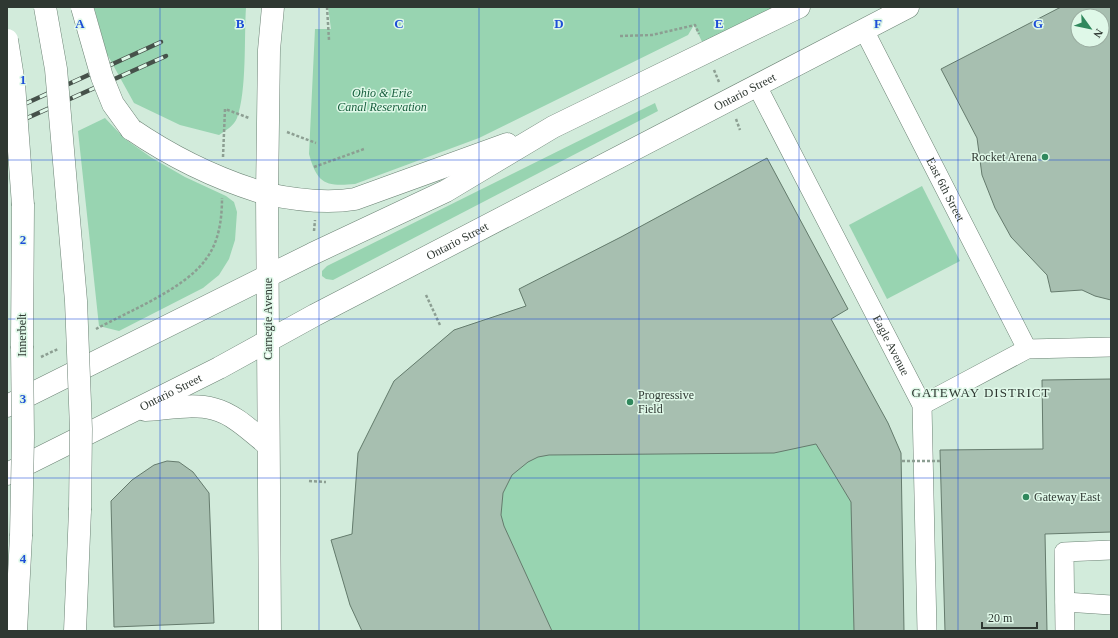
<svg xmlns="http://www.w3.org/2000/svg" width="1118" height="638" viewBox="0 0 1118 638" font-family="'Times New Roman',serif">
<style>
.green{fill:#98d4b1}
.building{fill:#a7bfb0;stroke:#657b6d;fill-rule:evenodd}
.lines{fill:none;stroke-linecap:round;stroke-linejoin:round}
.minor-casing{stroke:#6c8375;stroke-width:20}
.major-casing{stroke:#6c8375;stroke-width:23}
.highway-casing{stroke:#6c8375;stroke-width:23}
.path{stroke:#8c9e92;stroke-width:2.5;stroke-dasharray:3 2;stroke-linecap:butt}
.minor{stroke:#fff;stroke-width:19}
.major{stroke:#fff;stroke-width:22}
.highway{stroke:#fff;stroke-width:22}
.rail-casing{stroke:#46514a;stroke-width:4.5}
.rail{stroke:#dff8e8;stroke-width:3;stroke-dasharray:9;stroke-linecap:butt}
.highway-bridge-casing{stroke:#6c8375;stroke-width:23;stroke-linecap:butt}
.path-bridge{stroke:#8c9e92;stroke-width:2.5;stroke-dasharray:3 2;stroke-linecap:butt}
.highway-bridge{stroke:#fff;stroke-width:22}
.grid{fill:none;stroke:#1d4ed8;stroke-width:1;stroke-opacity:0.55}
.poi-dot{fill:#30885d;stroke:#dff8e8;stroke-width:1.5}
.labels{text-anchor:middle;stroke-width:3;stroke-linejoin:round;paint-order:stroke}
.street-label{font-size:12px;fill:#2f3832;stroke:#dff8e8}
.park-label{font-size:12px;font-style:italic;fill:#165d3c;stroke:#dff8e8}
.poi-label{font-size:12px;fill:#2f3832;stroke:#dff8e8;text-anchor:start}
.neighbourhood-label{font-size:13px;letter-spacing:1px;fill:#2f3832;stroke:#dff8e8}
.grid-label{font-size:13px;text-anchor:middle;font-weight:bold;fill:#1d4ed8;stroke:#dff8e8;stroke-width:3;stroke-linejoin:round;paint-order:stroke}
</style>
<rect width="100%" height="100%" fill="#d2ebdb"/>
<g class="green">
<path d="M94,7H246C244,37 247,91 237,118C234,126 226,130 219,135L180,125L134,103L107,54Z"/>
<path d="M328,7H799L707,52L694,25L688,35L479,138L355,184C325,187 317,183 309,154L315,29H331Z"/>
<polygon points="655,103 658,111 333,280 326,279 322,276 322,271 327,266"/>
<polygon points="105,118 125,139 152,158 185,177 226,196 234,202 237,212 235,240 229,259 219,275 203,288 119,331 99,326 78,131"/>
<polygon points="767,158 848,309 831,319 888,423 901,453 904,631 362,631 350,605 331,540 352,534 358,453 394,381 454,330 526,306 519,289 621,237"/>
<polygon points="922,186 960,261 887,299 849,225"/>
</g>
<g class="building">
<path d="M1061,7H1111V300L1095,296L1082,290L1051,292L1047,275L1011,237L995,208L982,175L977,138L941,69ZM1078,16H1102V40H1078Z"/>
<polygon points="767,158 848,309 831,319 888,423 901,453 904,631 854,631 851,502 816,444 774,453 549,455 538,457 528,462 512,475 503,493 501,515 504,526 552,631 362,631 350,605 331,540 352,534 358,453 394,381 454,330 526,306 519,289 621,237"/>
<polygon points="1111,379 1111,532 1045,534 1047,631 945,631 940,450 1043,449 1042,380"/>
<polygon points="167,461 179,462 193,472 209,493 214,623 114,627 111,501 132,480 154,465"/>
</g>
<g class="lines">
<g class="minor-casing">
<g id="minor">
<path id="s1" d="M864,30L1027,349"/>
<path id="s2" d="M757,86L922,405L927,631"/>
<polyline points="922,405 1027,349 1111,347"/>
<polyline points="1065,602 1111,605"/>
<polyline points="1065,631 1064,552 1111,550"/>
</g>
</g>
<g class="major-casing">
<g id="major">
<path d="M267,194C296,200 326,204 355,199L507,144"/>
<polyline points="7,406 312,254 446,191 553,127 799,7"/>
<path d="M145,410C167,409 192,403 214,409C234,414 252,432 268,445"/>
<path id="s3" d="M7,474L219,368L315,315L908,7"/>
<polyline points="270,631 267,194 269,50 273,7"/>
</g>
</g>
<g class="highway-casing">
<g id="highway">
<path d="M131,129C172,157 219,180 267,194"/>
<polyline points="22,346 23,205"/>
<polyline points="16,631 21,536"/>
<polyline points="75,631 80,510"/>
</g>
</g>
<g class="path">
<polyline points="327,7 329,40"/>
<polyline points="620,36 652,35 695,25 699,34"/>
<polyline points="714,70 719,82"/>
<polyline points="736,119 740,130"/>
<polyline points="287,132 316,143"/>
<polyline points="223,157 225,109 249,118"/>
<polyline points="314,167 364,149"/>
<polyline points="314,231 315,220"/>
<polyline points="426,295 440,325"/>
<path d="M96,329C129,311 185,289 206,259C219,242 222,219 222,198"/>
<polyline points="41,357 58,349"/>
<polyline points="309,481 326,482"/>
</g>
<use href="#minor" class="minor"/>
<use href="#major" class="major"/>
<use href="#highway" class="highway"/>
<g class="rail-casing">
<g id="rail">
<polyline points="7,112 161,42"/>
<polyline points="7,127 166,56"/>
</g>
</g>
<use href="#rail" class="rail"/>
<g class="highway-bridge-casing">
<g id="highway-bridge">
<polyline points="45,7 56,69 76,301 81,429 80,510"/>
<polyline points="82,7 102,77 113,104 131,129"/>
<polyline points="7,40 14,84 23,205"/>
<polyline points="21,536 23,437 22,346"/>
</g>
</g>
<polyline class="path-bridge" points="902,461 941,461"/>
<use href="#highway-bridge" class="highway-bridge"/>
</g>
<path class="grid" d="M160,7V631M319,7V631M479,7V631M639,7V631M799,7V631M958,7V631M7,160H1111M7,319H1111M7,478H1111"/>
<g class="poi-dot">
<circle cx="1045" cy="157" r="4"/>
<circle cx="630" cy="402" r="4"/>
<circle cx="1026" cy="497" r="4"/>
</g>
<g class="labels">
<g class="street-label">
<text dy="4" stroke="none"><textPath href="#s3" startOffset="831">Ontario Street</textPath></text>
<text dy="4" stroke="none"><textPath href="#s1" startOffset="179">East 6th Street</textPath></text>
<text dy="4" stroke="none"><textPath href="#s3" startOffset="507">Ontario Street</textPath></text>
<text transform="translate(268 319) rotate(-90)" y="4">Carnegie Avenue</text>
<text transform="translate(22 335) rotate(-90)" y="4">Innerbelt</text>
<text dy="4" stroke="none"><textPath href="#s2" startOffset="292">Eagle Avenue</textPath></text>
<text dy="4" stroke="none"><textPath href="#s3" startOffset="183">Ontario Street</textPath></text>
</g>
<g class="park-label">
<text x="382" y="97">Ohio &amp; Erie<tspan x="382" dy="14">Canal Reservation</tspan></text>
</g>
<g class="poi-label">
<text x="1037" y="161" text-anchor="end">Rocket Arena</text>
<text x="638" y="399">Progressive<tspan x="638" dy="14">Field</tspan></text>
<text x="1034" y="501">Gateway East</text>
</g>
<g class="neighbourhood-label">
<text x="981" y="397">GATEWAY DISTRICT</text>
</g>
</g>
<g class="grid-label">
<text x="80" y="28">A</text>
<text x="240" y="28">B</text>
<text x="399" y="28">C</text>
<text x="559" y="28">D</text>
<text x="719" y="28">E</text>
<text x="878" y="28">F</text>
<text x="1038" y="28">G</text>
<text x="23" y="84">1</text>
<text x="23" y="244">2</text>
<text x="23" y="403">3</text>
<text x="23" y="563">4</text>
</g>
<rect width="1118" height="638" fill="none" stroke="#2f3832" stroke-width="16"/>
<g transform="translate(1090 28) rotate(123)"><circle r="19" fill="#dff8e8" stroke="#99ab9f"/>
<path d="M0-3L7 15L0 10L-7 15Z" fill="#30885d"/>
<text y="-6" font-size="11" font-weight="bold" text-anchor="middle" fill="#2f3832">N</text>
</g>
<path d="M982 622v6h55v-6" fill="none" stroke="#2f3832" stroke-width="2"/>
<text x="988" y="622" font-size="12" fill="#2f3832" stroke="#dff8e8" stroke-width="3" paint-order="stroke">20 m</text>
</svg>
